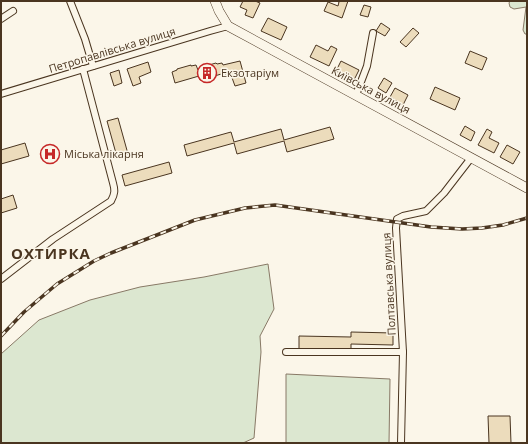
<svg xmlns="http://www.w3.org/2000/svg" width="528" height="444" viewBox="0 0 528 444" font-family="'Open Sans',sans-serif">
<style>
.green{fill:#dce7d0;stroke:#887966}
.building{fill:#ecdcbc;stroke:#4a3520}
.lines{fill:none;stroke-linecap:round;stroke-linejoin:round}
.minor-casing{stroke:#4a3520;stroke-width:8}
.secondary-casing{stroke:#4a3520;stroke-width:10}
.minor{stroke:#fbf6e9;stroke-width:6}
.secondary{stroke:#fbf6e9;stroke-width:9}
.rail-casing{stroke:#4a3520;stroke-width:3.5}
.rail{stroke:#fbf6e9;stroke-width:2;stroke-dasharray:6;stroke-linecap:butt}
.labels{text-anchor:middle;stroke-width:3;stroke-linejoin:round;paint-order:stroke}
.street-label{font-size:11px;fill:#4a3520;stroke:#fbf6e9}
.poi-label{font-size:11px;fill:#4a3520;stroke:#fbf6e9;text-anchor:start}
.district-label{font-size:15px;font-weight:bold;letter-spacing:1px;fill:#4a3520;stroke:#fbf6e9}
</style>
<rect width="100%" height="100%" fill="#fbf6e9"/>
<g class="green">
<polygon points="510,1 527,1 527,34 525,34 523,30 526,7 514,9 510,7 509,3"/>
<polygon points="268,264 274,309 260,336 261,352 254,438 243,443 1,443 1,354 39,320 90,300 140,287 204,277"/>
<polygon points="286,374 390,379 389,443 286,443"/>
</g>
<g class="building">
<polygon points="243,1 255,1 260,3 253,18 245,15 247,10 240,7"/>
<polygon points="336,1 348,1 342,18 324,11 328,2 338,6 339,2"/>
<polygon points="364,5 371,7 368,17 360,15"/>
<polygon points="268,18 287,27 281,40 261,31"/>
<polygon points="381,23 390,29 385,36 376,31"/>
<polygon points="413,28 419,33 406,47 400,42"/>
<polygon points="316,45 328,51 331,46 337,49 329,66 310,57"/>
<polygon points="470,51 487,58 482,70 465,63"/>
<polygon points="240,61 246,83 235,86 231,75 226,76 225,73 200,80 199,76 175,83 172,72 177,70 177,69 191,65 191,66 196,65 198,70 203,68 202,67 216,63 217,64 222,63 223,65"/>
<polygon points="341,61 359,70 354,80 336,71"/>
<polygon points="148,62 151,72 139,77 141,83 133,86 127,69"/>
<polygon points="119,70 122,83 114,86 110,73"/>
<polygon points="384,78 392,83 386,93 378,88"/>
<polygon points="435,87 460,98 455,110 430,99"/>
<polygon points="395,88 408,95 403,105 390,97"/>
<polygon points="118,118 128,154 117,157 107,121"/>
<polygon points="465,126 475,132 471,141 460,135"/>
<polygon points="330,127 334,139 287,152 284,141 237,154 234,143 187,156 184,145 231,132 234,142 281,129 284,140"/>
<polygon points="487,129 492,132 489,138 499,143 494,153 478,145"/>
<polygon points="25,143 29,156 1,164 1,150"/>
<polygon points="507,145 520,152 513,164 500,157"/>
<polygon points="169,162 172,173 125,186 122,175"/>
<polygon points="13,195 17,208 1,213 1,199"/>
<polygon points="351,332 393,333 393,345 351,344 351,349 299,349 299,336 351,337"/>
<polygon points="488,416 510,416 511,443 489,443"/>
</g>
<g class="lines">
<g class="minor-casing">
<g id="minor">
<polyline points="70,1 85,39 93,66"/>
<polyline points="1,19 13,11"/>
<polyline points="1,94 210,31 228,26"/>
<polyline points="356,95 367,66 373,33"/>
<path d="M1,279L53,239L111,201C115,194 115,190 113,183L83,69"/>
<polyline points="286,352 403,352"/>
<polyline points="401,443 403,352 396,228 397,219 403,216 426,211 444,193 471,158"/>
</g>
</g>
<g class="secondary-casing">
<polyline id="secondary" points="215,1 219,11 228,26 527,188"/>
</g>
<use href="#minor" class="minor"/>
<use href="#secondary" class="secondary"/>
<g class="rail-casing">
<polyline id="rail" points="1,336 24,312 57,284 94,261 111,253 195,220 245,208 275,205 431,227 462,229 482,228 503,225 527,218"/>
</g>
<use href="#rail" class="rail"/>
</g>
<defs>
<g id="building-ring" transform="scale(1)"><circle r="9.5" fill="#fbf6e9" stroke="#c62828" stroke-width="1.5"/><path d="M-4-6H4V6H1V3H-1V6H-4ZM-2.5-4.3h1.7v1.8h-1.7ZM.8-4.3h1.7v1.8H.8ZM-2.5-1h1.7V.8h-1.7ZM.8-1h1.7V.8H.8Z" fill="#c62828"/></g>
<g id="hospital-ring" transform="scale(1)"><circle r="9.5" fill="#fbf6e9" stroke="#c62828" stroke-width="1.5"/><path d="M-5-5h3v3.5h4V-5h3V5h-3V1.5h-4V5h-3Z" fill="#c62828"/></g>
</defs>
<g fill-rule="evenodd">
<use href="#building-ring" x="207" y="73"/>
<use href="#hospital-ring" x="50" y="154"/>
</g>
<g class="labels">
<g class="street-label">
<text transform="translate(112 50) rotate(-17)" y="4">Петропавлівська вулиця</text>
<text transform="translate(371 90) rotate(28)" y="4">Київська вулиця</text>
<text transform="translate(389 284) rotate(-93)" y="4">Полтавська вулиця</text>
</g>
<g class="poi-label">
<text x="221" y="77">Екзотаріум</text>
<text x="64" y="158">Міська лікарня</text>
</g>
<g class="district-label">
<text x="51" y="259">ОХТИРКА</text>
</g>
</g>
<rect width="528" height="444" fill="none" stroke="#4a3520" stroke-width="4"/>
</svg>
